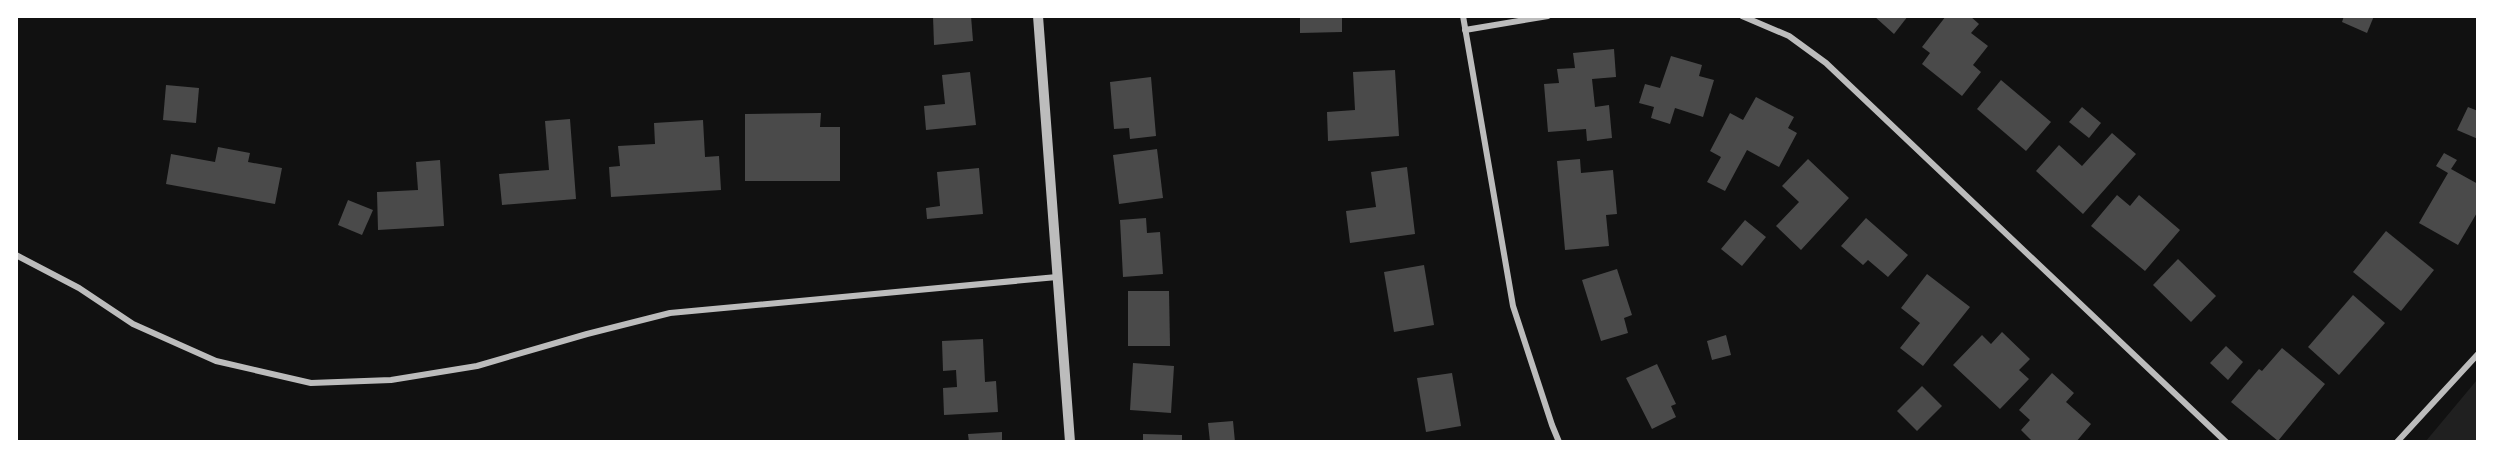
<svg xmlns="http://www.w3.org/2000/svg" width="2494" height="458" viewBox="0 0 2494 458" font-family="Inter,sans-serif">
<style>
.green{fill:#202020}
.building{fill:#4a4a4a}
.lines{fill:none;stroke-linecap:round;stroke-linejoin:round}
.minor{stroke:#bcbcbc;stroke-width:6}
.tertiary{stroke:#bcbcbc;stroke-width:10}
</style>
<rect width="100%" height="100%" fill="#111"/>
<polygon class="green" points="2477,380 2477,441 2426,441"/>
<g class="building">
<polygon points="933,16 971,16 973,41 934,45"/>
<polygon points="1300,16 1342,16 1342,32 1300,33"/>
<polygon points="1874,16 1908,16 1894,34"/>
<polygon points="1946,16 1970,16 1979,24 1971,33 1988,46 1973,65 1981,72 1962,96 1922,64 1930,53 1922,47"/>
<polygon points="2344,16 2374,16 2367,33 2342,22"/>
<polygon points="1614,49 1616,77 1592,79 1595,107 1609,105 1612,138 1587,141 1586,129 1548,132 1544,84 1559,83 1557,69 1575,68 1573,53"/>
<polygon points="1671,56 1702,65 1699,76 1714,80 1703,117 1675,108 1670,124 1651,118 1654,107 1639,103 1645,84 1660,88"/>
<polygon points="1395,70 1399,136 1328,141 1327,112 1355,110 1353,72"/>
<polygon points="970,72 976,125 926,130 924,106 945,104 942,75"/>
<polygon points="1151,77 1156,136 1130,139 1129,128 1114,129 1110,82"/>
<polygon points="2001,80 2051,122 2026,151 1977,109"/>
<polygon points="166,85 199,88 196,123 163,120"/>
<polygon points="1756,97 1794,117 1788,128 1797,133 1779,167 1747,150 1725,191 1707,182 1721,157 1710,151 1730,113 1743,120"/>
<polygon points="2082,107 2101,123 2089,138 2069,122"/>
<polygon points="2468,107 2478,111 2478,139 2457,130"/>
<polygon points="821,113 820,127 840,127 840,181 745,181 745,114"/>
<polygon points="570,119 576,199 502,205 499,174 549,170 545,121"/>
<polygon points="703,120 705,157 719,156 721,190 611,197 609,167 620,166 618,146 655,144 654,123"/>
<polygon points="2112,133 2136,154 2083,214 2036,171 2059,145 2082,166"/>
<polygon points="218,147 250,153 248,162 282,168 275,204 166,184 171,154 215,162"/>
<polygon points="1157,149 1163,198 1119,204 1113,155"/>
<polygon points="2444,153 2457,160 2451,169 2478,184 2478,211 2458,245 2419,223 2448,173 2436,166"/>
<polygon points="1580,159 1581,173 1613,170 1617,214 1606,215 1609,246 1565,250 1557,161"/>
<polygon points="1808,159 1849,198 1801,250 1776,226 1799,202 1782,186"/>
<polygon points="440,160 444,226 378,230 377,192 418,190 416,162"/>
<polygon points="1407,167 1415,234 1350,243 1346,211 1376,207 1371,172"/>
<polygon points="979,168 983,214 927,219 926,208 940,206 937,172"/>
<polygon points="2117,195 2130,206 2139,195 2180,230 2145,271 2091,226"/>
<polygon points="348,200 373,210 362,235 338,225"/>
<polygon points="1146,218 1147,233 1160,232 1163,274 1123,277 1120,220"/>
<polygon points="1866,218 1908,255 1888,277 1868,260 1863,265 1841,246"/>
<polygon points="1745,220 1766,237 1742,266 1721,249"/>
<polygon points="2386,231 2434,270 2401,311 2353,272"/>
<polygon points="2178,259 2216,296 2191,322 2153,285"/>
<polygon points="1424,265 1434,325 1394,332 1384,272"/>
<polygon points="1617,269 1632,315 1624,318 1628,333 1601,341 1582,280"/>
<polygon points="1927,274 1970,307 1923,366 1900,348 1920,323 1901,308"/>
<polygon points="1128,291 1169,291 1170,346 1128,346"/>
<polygon points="2353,295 2385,323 2339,375 2308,347"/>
<polygon points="2002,332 2030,359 2019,370 2029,379 2000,409 1953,365 1982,335 1991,344"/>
<polygon points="1726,335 1731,355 1712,360 1707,341"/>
<polygon points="983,339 985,382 996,381 998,412 944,415 943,388 957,387 956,370 943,371 942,341"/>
<polygon points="2226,346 2243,362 2228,380 2210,363"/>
<polygon points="2282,348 2325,384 2278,441 2231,402 2259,369 2262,371"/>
<polygon points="1133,363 1174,366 1171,413 1130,410"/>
<polygon points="1657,364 1676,404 1671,406 1676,417 1652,429 1626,378"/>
<polygon points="1452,373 1461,426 1426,432 1417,378"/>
<polygon points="2052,373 2074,393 2066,402 2091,424 2076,442 2033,442 2021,430 2030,420 2019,410"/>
<polygon points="1922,386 1942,406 1917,431 1897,411"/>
<polygon points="1233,421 1235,442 1210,442 1208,423"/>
<polygon points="1002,432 1002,442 969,442 968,434"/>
<polygon points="1143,434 1182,435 1182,442 1143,442"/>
</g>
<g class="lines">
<g class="minor">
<polyline points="1463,16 1513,306 1552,425 1559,442"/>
<polyline points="1742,16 1789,36 1826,63 2226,442"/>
<polyline points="1465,30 1548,16"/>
<polyline points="16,255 79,288 133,324 216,361 311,383 391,380 477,366 587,334 670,313 1057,277"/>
<polyline points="2397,442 2478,354"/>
</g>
<polyline class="tertiary" points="1038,16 1070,442"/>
</g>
<rect width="2494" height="458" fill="none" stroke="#ffffff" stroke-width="36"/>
</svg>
